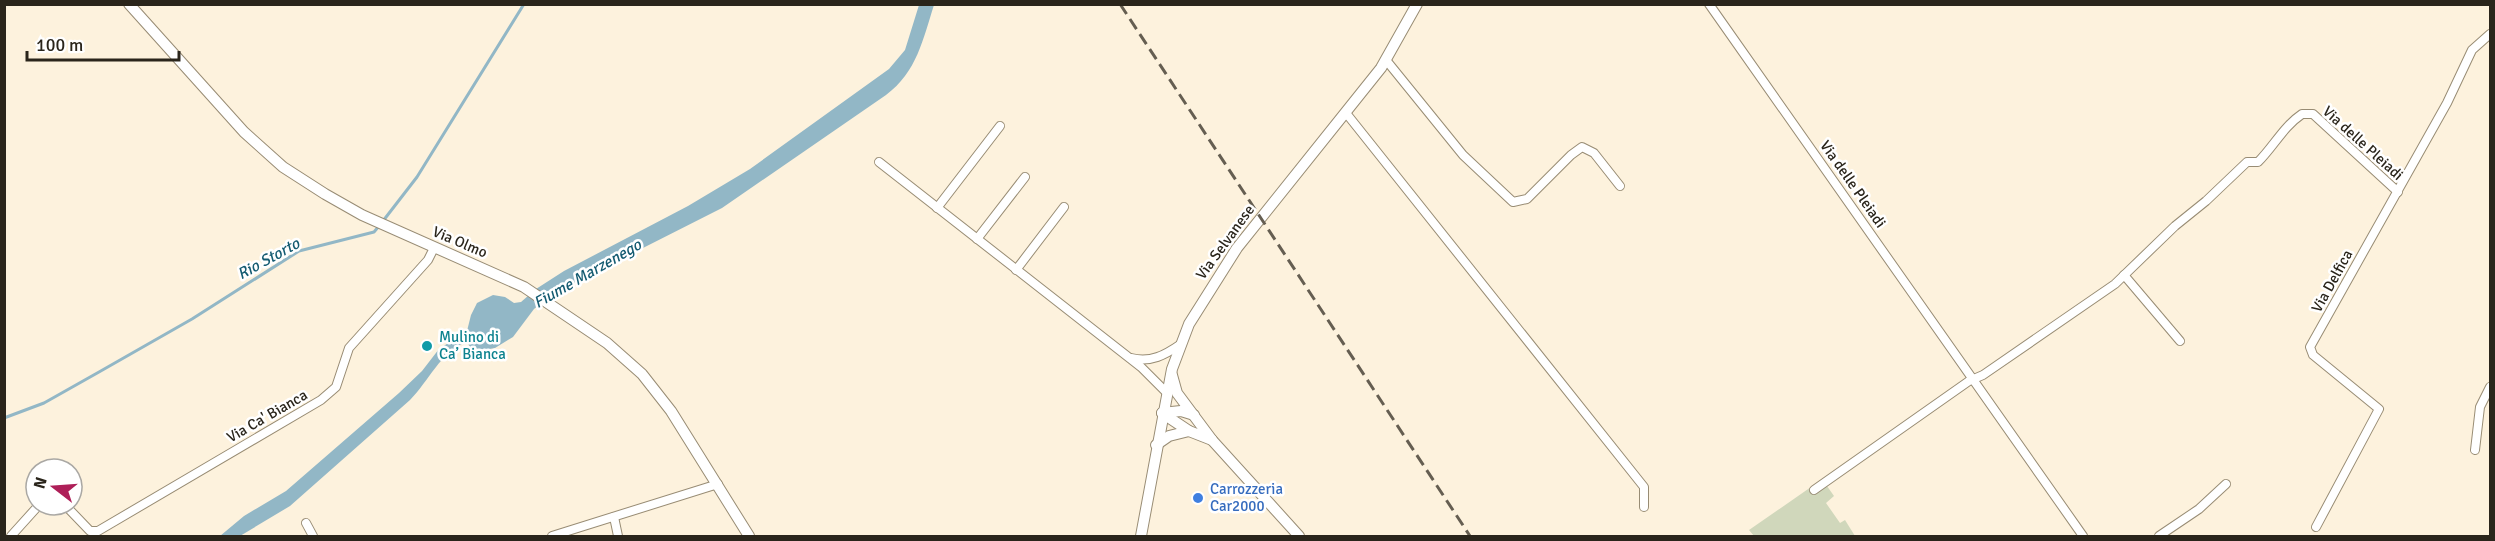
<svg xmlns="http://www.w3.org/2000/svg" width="2495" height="541" viewBox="0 0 2495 541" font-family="Signika,sans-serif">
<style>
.green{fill:#d0d7bb}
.water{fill:#92b7c6}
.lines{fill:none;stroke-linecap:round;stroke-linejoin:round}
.stream{stroke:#92b7c6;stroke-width:3}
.minor-casing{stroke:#988c74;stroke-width:10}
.tertiary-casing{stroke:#988c74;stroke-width:12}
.minor{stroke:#fff;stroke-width:8}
.tertiary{stroke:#fff;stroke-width:10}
.rail{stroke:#655e51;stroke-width:3;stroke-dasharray:12 6;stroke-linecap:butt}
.culture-dot{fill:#0f9aa8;stroke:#fff;stroke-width:2}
.shop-dot{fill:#3f7fe0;stroke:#fff;stroke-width:2}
.labels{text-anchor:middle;stroke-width:5;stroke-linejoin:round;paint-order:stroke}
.street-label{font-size:15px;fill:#2a251b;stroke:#fff}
.culture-label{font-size:15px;fill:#0d838f;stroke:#fff;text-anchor:start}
.shop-label{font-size:15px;fill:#366cbe;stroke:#fff;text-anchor:start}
.water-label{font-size:16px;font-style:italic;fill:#145b71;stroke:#fff}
</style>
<rect width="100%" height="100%" fill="#fdf2dd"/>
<polygon class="green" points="1827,486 1834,496 1826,503 1840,523 1845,520 1855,536 1754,536 1749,530 1811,487 1817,493"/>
<path class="water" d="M919,5H934C923,39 917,72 886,95L722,208L554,293L534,309L513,337L495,348L484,350L470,347L467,342C440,352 429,381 410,400L290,506L240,536H220L244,516L286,491L399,393L422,371L439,349L467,331L471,315L477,303L493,295L505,297L514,303L521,302L536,289L564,271L688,206L750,169L889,69L905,50Z"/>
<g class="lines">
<g class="stream">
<polyline points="383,221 417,177 524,4"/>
<polyline points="4,418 44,403 99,372 192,319 299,251 374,232 379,226"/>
</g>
<g class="minor-casing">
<g id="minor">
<polyline points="1709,4 2083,536"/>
<polyline points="1386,60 1463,155 1513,202 1527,199 1571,155 1582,147 1594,153 1620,186"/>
<polyline points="1346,113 1644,487 1644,507"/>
<polyline points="879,162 1141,367 1166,392"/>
<polyline points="937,208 1000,126"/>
<polyline points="977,239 1025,177"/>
<polyline points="1016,270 1064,207"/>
<polyline points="2124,275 2180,341"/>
<path d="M1131,358C1151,363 1165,355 1181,344"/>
<polyline points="2475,450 2480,407 2490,387"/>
<path d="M1814,490L1969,381L1983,375L2115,284L2175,226L2206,201L2247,162H2258C2274,146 2283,127 2302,114H2313L2398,192"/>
<polyline points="65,505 90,531 98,531 321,400 336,387 349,348 428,260 434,248"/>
<polyline points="614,517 618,536"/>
<polyline points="306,523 313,536"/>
<polyline points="2316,527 2379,409 2313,355 2310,347 2447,103 2472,50 2490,34"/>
<polyline points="11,536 39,505"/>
<polyline points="552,536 718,484"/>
<polyline points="2159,536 2199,509 2226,484"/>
</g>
</g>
<g class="tertiary-casing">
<g id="tertiary">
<polyline points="129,4 244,132 283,167 325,194 362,215 524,287 607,343 642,374 671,411 749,536"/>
<polyline points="1172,375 1177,393 1212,440 1299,536"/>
<polyline points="1162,413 1189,431 1212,440"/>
<polyline points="1162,413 1181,411 1194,415"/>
<polyline points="1156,445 1169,436 1189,431"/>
<polyline points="1141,536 1172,369 1189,324 1237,248 1381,68 1417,4"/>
</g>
</g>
<use href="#minor" class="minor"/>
<use href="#tertiary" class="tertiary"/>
<polyline class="rail" points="1120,4 1470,536"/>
</g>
<circle class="culture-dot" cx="427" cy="346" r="6"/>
<circle class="shop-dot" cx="1198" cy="498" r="6"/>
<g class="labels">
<g class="street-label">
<text transform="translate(2363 143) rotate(42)" y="5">Via delle Pleiadi</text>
<text transform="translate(1853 184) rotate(55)" y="5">Via delle Pleiadi</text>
<text transform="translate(460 242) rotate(23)" y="5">Via Olmo</text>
<text transform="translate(1225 242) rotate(-54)" y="5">Via Selvanese</text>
<text transform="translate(2332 281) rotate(-61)" y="5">Via Delfica</text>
<text transform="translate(267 416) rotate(-30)" y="5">Via Ca' Bianca</text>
</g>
<g class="culture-label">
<text x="439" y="342">Mulino di<tspan x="439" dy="17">Ca’ Bianca</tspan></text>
</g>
<g class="shop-label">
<text x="1210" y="494">Carrozzeria<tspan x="1210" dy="17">Car2000</tspan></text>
</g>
<g class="water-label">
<text transform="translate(268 258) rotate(-29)" y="6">Rio Storto</text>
<text transform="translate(587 273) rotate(-30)" y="6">Fiume Marzenego</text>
</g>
</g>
<rect width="2495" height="541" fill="none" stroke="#2a251b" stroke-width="12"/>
<g transform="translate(54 487) rotate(287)"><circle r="28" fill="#ffffff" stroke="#aaa8a4" stroke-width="1.5"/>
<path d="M0-4.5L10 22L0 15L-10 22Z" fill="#ae1f58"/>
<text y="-9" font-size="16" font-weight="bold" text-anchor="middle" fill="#2a251b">N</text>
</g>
<path d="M27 51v9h152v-9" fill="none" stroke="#2a251b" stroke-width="3"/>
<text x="36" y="51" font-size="18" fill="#2a251b" stroke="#ffffff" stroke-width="4.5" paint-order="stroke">100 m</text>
</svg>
